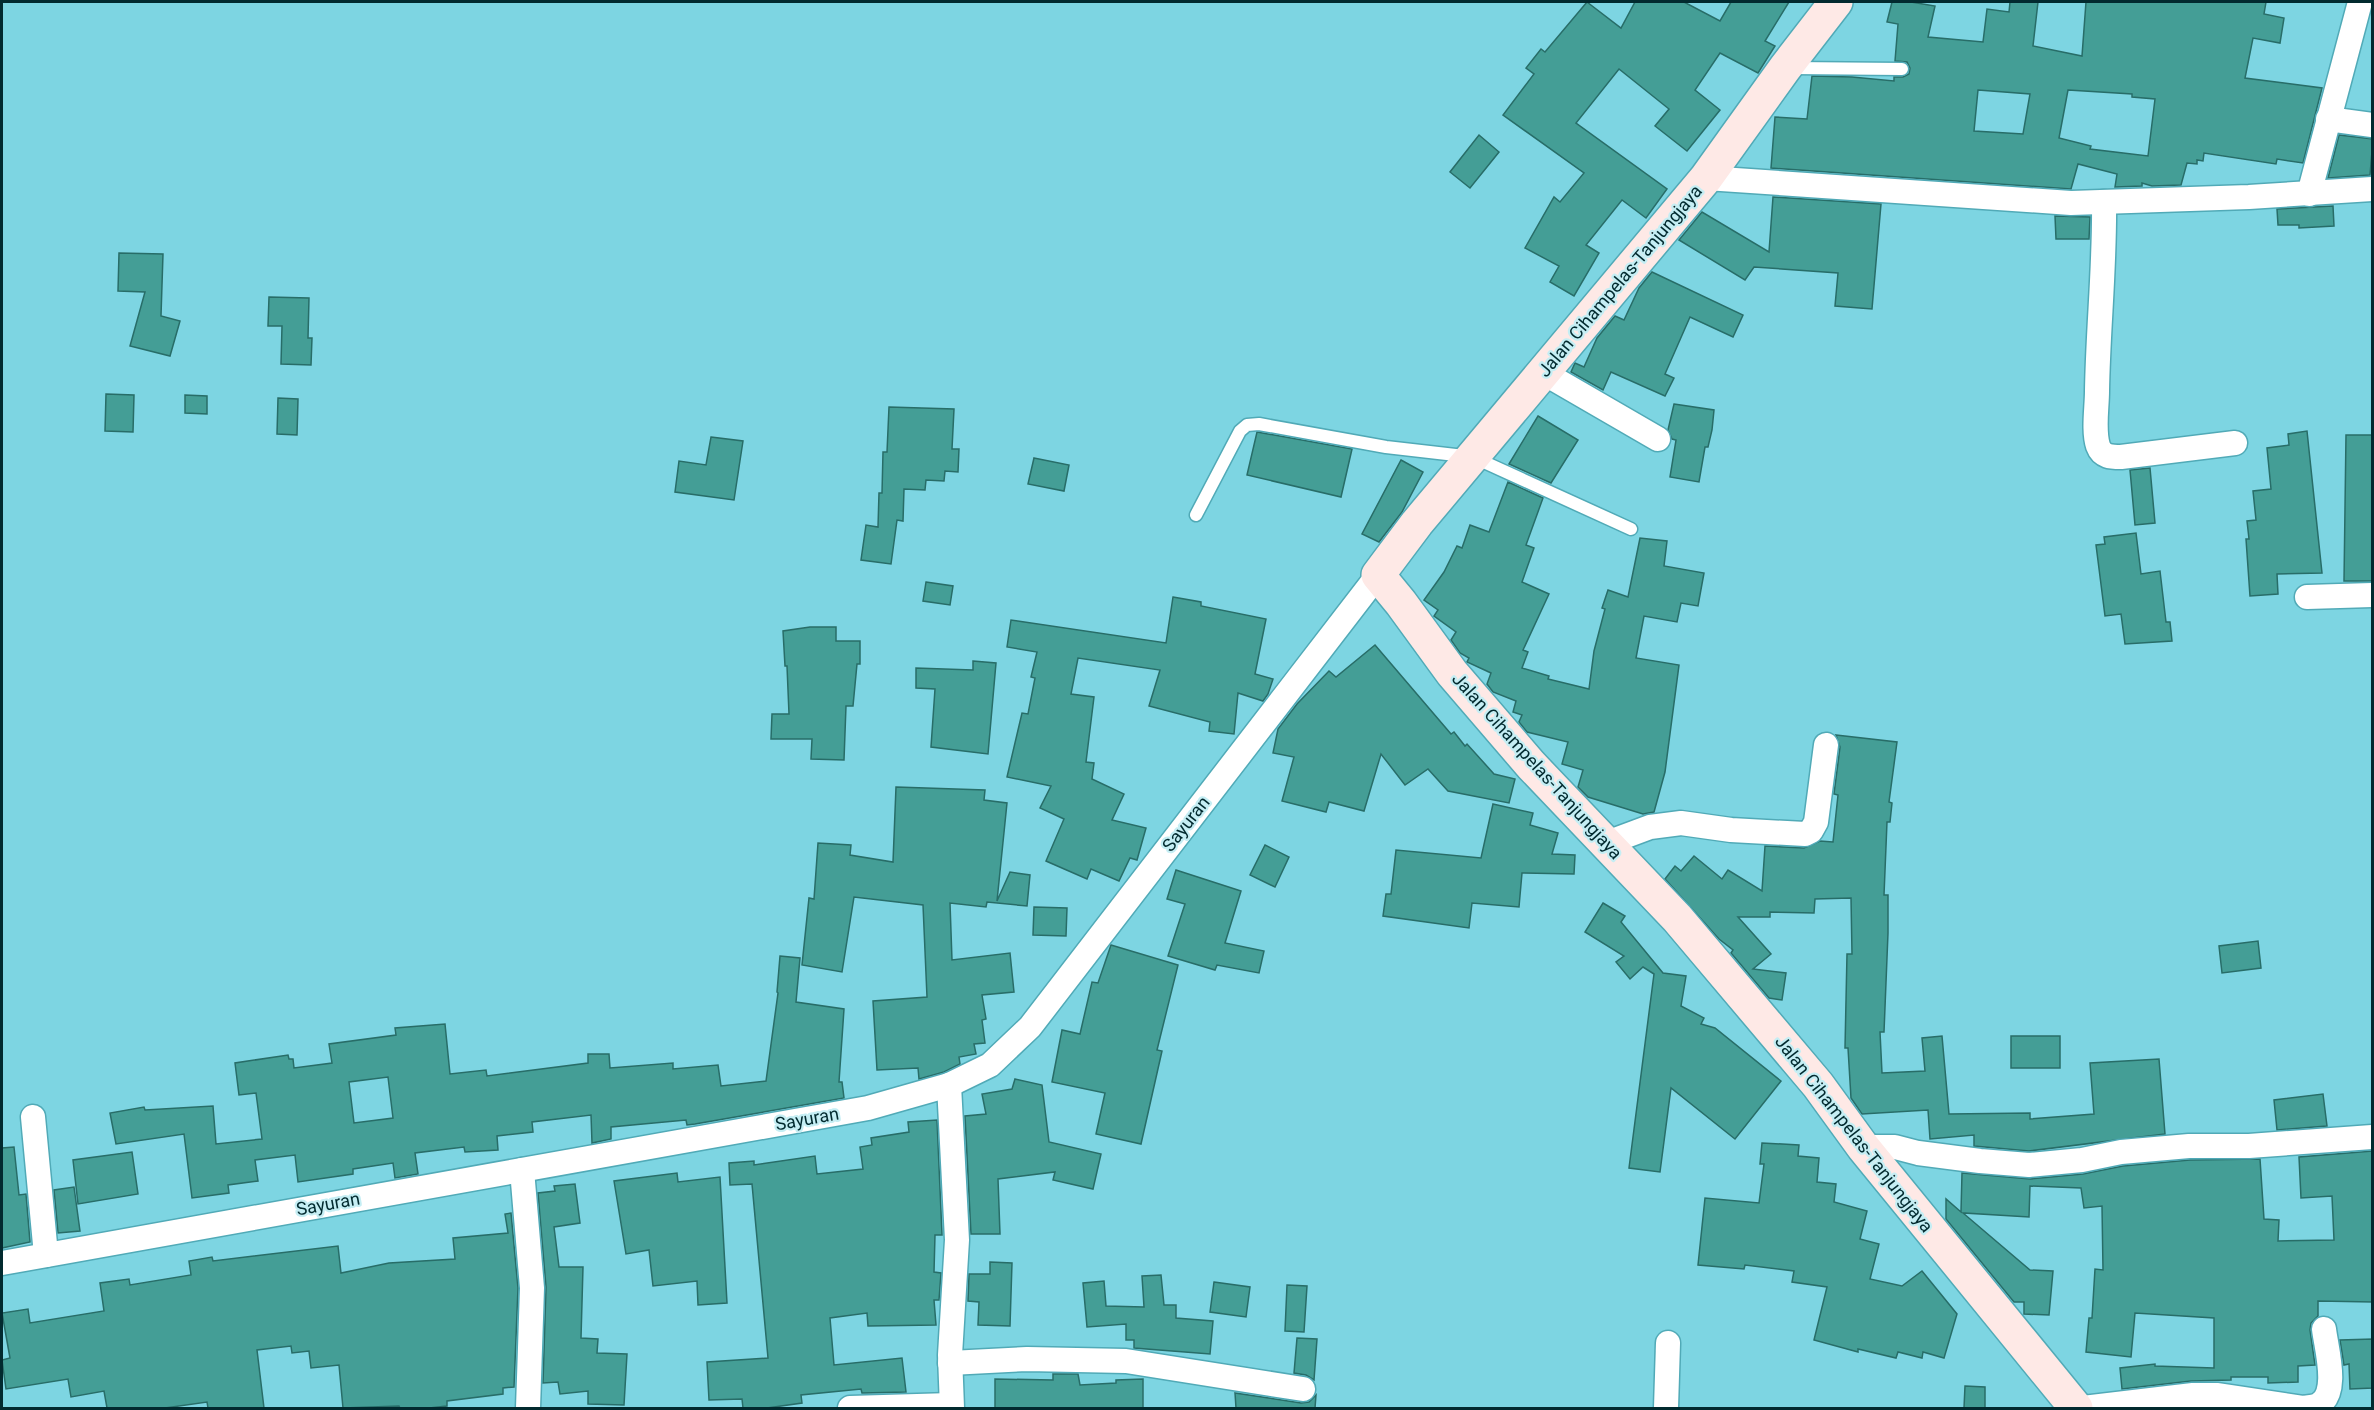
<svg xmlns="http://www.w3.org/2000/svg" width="2374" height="1410" viewBox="0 0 2374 1410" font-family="Roboto,sans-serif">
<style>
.building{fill:#449e96;stroke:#286d68;stroke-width:1.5;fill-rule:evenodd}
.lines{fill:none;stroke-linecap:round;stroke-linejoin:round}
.service-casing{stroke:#51aab7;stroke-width:15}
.minor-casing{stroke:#51aab7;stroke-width:27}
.secondary-casing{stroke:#51aab7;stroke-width:36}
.service{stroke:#fff;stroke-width:12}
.minor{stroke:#fff;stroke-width:24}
.secondary{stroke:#fee9e6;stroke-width:33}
.labels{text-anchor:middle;stroke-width:4.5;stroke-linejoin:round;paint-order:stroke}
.street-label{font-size:18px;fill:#022a2f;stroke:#c5eef4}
</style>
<rect width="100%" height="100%" fill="#7dd5e2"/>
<g class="building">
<polygon points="1587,2 1621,28 1635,2 1684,2 1720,21 1731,2 1789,2 1765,41 1775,46 1758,73 1720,53 1695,90 1720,110 1687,151 1655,126 1669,109 1619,69 1576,123 1667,189 1646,218 1622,200 1586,245 1599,253 1574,296 1550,282 1559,266 1525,248 1554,197 1560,202 1584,173 1503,115 1534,74 1526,68 1541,49 1545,52"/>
<path d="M1892,2H1911L1935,6L1928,37L1983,42L1987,9L2009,12L2010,2H2038L2033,46L2082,56L2086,2H2266L2264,14L2284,18L2280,43L2253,38L2245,78L2322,88L2303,163L2277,159L2276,164L2204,153L2203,161L2197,160V164L2187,163L2181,185L2152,186L2142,183V186L2115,187L2117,174L2078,164L2071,189L1771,168L1775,117L1807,119L1812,76L1852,77L1894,81V77H1903L1909,74L1910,68L1907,62L1895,61L1898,24L1887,22ZM1978,90L2030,94L2023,134L1974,131ZM2068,90L2132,94V97L2155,99L2148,156L2090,149L2091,146L2059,138Z"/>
<polygon points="1479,135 1499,152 1470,188 1450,172"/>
<polygon points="2339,135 2373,139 2370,175 2328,178"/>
<polygon points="1773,197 1881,204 1872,309 1835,306 1838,273 1754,267 1745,280 1679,240 1702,212 1769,252"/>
<polygon points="2333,206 2334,226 2299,228 2299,225 2278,225 2277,209"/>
<polygon points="2055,216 2090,217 2089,239 2056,239"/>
<polygon points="119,253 163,254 161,316 180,321 170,356 130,346 145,292 118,291"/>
<polygon points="1652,272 1743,315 1733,337 1690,317 1665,374 1674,378 1665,396 1611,372 1603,390 1571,372 1575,363 1584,367 1597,338 1615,316 1624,320 1639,288"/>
<polygon points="269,297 309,298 308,338 312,338 311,365 281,364 282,326 268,326"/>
<polygon points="106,394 134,395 133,432 105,431"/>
<polygon points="185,395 207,396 207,414 185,413"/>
<polygon points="278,398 298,399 297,435 277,434"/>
<polygon points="1674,404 1714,410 1712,430 1708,447 1705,447 1699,482 1670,477 1676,440 1672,439 1668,430"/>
<polygon points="889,407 954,409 952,449 959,449 958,472 945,471 944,481 926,480 925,490 904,489 903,521 897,520 891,564 861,560 866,525 878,527 879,493 882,493 883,452 887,452"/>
<polygon points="1538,416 1578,440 1551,483 1509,464"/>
<polygon points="2307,431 2322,573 2277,574 2278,594 2250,596 2246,539 2249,539 2247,521 2256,520 2253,491 2271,489 2267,448 2289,445 2288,434"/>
<polygon points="1257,432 1352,449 1341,497 1247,475"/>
<polygon points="2346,435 2373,435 2373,581 2344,581"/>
<polygon points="711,437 743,441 734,500 675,492 679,461 706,465"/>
<polygon points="1034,458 1069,465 1064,491 1028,484"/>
<polygon points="1401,460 1423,472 1402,512 1379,542 1362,534"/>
<polygon points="2150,468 2155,523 2135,525 2130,470"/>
<polygon points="1508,482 1543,498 1526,545 1534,548 1522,582 1549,594 1523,650 1528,652 1522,668 1549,676 1548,679 1589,689 1594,651 1605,609 1602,608 1608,590 1628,597 1640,538 1667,541 1664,566 1704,573 1698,606 1681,603 1677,622 1644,616 1636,658 1679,665 1665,772 1654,812 1643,814 1588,797 1578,787 1583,770 1562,764 1568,742 1527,732 1519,722 1522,715 1513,712 1516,701 1493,692 1487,684 1491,673 1467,662 1469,658 1460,653 1451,640 1456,632 1434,616 1438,610 1424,600 1444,572 1457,546 1462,548 1470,525 1489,532"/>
<polygon points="2136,533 2141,574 2160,571 2166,622 2170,622 2172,641 2125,644 2121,614 2105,616 2096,545 2105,544 2104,537"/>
<polygon points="926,582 953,586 950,605 923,601"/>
<polygon points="1173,597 1201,602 1201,606 1266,619 1255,674 1273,679 1268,694 1263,701 1238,693 1234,734 1209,731 1210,722 1149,706 1160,670 1078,658 1071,694 1094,697 1086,762 1094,763 1092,779 1124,794 1112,820 1146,828 1137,860 1130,858 1119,881 1091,869 1087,879 1046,861 1064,819 1040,808 1051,786 1007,777 1022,713 1028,714 1035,678 1031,677 1037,652 1007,647 1011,620 1166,643"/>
<polygon points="810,627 836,627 836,641 860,641 860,664 857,664 853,706 846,706 844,760 811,759 812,739 771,739 772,714 789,714 787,666 785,666 783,631"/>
<polygon points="1375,645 1451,734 1454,732 1465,746 1467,744 1494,774 1515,779 1509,803 1448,791 1428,769 1405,785 1381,754 1364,811 1329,802 1326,812 1282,801 1294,757 1273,753 1278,729 1297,704 1329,671 1336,677"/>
<polygon points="973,661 996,663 988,754 931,747 935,689 916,688 916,668 973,670"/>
<polygon points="1836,735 1897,742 1889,802 1892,803 1890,822 1887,822 1884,895 1888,895 1888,933 1884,1032 1880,1032 1882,1073 1925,1071 1922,1038 1942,1036 1949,1114 2030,1113 2030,1119 2094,1114 2090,1063 2159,1059 2165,1134 2029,1151 1974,1146 1974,1135 1930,1139 1928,1110 1862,1114 1851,1098 1848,1048 1845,1048 1847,954 1852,954 1851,898 1815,899 1814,913 1770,912 1770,917 1738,917 1771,954 1753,969 1786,973 1782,1000 1769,998 1731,953 1733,950 1719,939 1665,879 1675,866 1681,871 1694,856 1722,879 1728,870 1762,891 1765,846 1804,848 1820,841 1833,842 1838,795 1834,794 1840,747"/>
<polygon points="896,787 985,790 984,800 1007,803 997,901 1010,872 1030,875 1027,906 987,902 986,907 950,903 952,960 1010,953 1014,992 982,995 986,1019 982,1020 985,1043 974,1044 976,1054 959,1057 960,1064 944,1072 919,1079 918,1068 877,1070 873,1001 927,997 923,905 854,897 842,972 802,965 809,898 814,899 818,843 851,845 850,855 893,862"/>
<polygon points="1493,804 1533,813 1530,825 1558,833 1552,854 1575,855 1574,874 1522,873 1519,907 1472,903 1469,928 1383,916 1386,894 1391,894 1396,850 1481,858"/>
<polygon points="1265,845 1289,857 1275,887 1250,875"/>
<polygon points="1176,870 1241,891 1225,943 1264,951 1259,973 1217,965 1215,970 1168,956 1185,904 1167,899"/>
<polygon points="1603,903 1625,916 1621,922 1663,973 1686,976 1681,1006 1704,1018 1701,1024 1715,1028 1781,1081 1735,1139 1671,1088 1660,1172 1629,1168 1654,974 1643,967 1630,979 1616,962 1624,956 1585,932"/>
<polygon points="1034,907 1067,908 1066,936 1033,935"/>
<polygon points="2258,941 2261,968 2222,973 2219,946"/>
<polygon points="1111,945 1178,965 1157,1050 1162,1051 1141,1144 1096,1134 1105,1093 1052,1082 1062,1030 1080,1034 1092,982 1098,983"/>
<path d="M780,956L800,958L796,1002L844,1009L839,1082H842L844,1098L695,1124L687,1125L686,1120L611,1127V1139L592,1143L591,1115L532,1122L533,1132L497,1136L498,1150L465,1152L464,1147L415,1153L418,1174L395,1178L393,1163L353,1169V1174L298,1182L295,1155L255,1160L258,1181L228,1185L229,1193L192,1198L184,1134L116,1144L110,1113L144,1107L145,1110L213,1106L216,1144L262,1139L256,1093L239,1095L235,1063L288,1055L289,1059H293L294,1068L332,1063L329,1044L396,1035L395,1028L445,1024L450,1074L486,1070L487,1076L588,1063V1054H609L610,1068L673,1063V1069L718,1065L721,1086L766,1081L778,993L777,992ZM388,1077L393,1118L354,1123L349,1082Z"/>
<rect x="2011" y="1036" width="49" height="32"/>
<polygon points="1015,1079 1042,1085 1049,1142 1101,1154 1093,1189 1053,1180 1055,1172 998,1179 1000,1234 971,1234 965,1116 986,1114 982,1094 1012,1089"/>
<polygon points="2323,1094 2327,1126 2277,1130 2274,1100"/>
<polygon points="937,1120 942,1235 935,1235 934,1272 941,1273 939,1300 934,1300 936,1325 868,1326 867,1313 830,1318 834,1365 902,1358 906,1392 862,1393 861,1389 801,1395 802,1403 767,1408 743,1408 742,1399 709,1400 707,1362 768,1358 752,1184 730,1185 729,1163 754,1161 754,1165 815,1156 817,1174 863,1169 860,1147 872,1145 871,1138 909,1132 908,1122"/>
<polygon points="1762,1143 1799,1145 1798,1156 1819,1158 1817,1182 1836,1184 1834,1202 1867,1211 1860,1239 1879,1244 1870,1279 1902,1286 1922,1271 1957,1314 1944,1358 1923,1352 1922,1358 1898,1352 1896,1358 1858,1349 1858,1352 1814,1340 1827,1287 1792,1282 1794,1271 1745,1265 1744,1269 1698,1265 1705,1198 1759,1203 1764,1164 1760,1164"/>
<polygon points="14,1147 19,1195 26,1194 30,1242 2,1248 2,1148"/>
<polygon points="2373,1151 2373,1302 2318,1301 2318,1316 2311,1323 2310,1330 2315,1365 2298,1366 2298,1382 2268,1383 2268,1377 2231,1377 2231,1380 2191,1381 2122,1389 2120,1368 2155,1364 2155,1366 2214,1368 2214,1318 2135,1313 2131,1357 2086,1352 2089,1318 2092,1318 2095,1269 2103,1270 2102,1206 2084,1208 2081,1188 2030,1186 2029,1217 1963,1213 2030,1270 2053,1271 2049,1315 2024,1314 2024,1302 2014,1302 1946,1219 1946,1199 1961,1212 1962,1173 2030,1179 2083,1174 2123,1166 2190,1160 2260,1159 2264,1219 2279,1220 2278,1241 2334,1240 2332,1196 2301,1198 2299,1157"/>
<polygon points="132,1152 138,1194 78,1204 73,1160"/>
<polygon points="677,1173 678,1182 720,1177 727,1303 698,1305 697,1281 653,1286 649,1250 626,1254 614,1181"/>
<polygon points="575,1184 580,1223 554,1227 559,1267 583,1267 581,1338 598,1339 597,1353 627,1354 624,1405 588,1404 588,1391 560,1394 558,1382 543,1383 546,1287 538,1193 555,1191 554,1186"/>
<polygon points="74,1187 80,1231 58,1233 54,1190"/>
<polygon points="511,1213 518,1288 514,1387 503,1388 503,1394 447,1401 447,1406 429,1408 400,1408 399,1406 343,1408 339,1365 311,1368 309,1351 292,1353 291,1346 257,1350 264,1408 208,1408 207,1402 165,1408 107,1408 104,1391 71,1397 68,1379 6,1389 2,1360 10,1358 2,1313 28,1309 30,1323 104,1311 100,1283 129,1279 130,1285 191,1275 189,1261 212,1257 213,1261 338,1246 341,1273 389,1263 455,1259 453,1238 508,1233 505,1214"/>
<polygon points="990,1262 1012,1263 1010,1326 978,1325 979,1302 968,1301 969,1274 990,1274"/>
<polygon points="1161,1275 1164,1305 1176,1305 1176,1318 1213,1321 1210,1354 1134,1348 1134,1340 1126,1340 1126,1324 1087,1327 1083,1283 1104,1281 1106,1306 1144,1307 1142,1276"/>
<polygon points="1214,1282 1250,1287 1246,1317 1210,1312"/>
<polygon points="1287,1285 1307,1286 1304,1332 1285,1331"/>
<polygon points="1297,1338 1317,1339 1314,1380 1306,1375 1294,1373"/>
<polygon points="2373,1339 2373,1388 2350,1389 2349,1364 2344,1365 2340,1340"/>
<polygon points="1053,1374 1078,1374 1080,1385 1116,1383 1116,1380 1143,1379 1143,1408 995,1408 995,1379 1053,1380"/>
<polygon points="1965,1386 1985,1387 1985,1408 1964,1408"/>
<polygon points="1235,1393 1301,1403 1309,1402 1316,1395 1315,1408 1236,1408"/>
</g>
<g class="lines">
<g class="service-casing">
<g id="service">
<polyline points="1792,68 1902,69"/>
<polyline points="1196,515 1240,431 1247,425 1259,424 1386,447 1473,457 1631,529"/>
</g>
</g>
<g class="minor-casing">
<g id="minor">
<polyline points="2328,119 2372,125"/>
<polyline points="1706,178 2071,203 2249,197 2372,189"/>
<polyline points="2309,194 2360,2"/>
<path d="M2104,202C2105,265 2098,328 2097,391C2097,408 2093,430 2098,446C2102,457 2111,457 2121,457L2235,443"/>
<polyline points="1544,373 1658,439"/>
<polyline points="2307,597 2372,595"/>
<polyline points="1607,843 1650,827 1681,823 1731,830 1805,834 1811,831 1816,822 1826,745"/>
<polyline points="949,1085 957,1240 950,1355 952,1408"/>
<polyline points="33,1117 46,1255"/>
<polyline points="1863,1147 1895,1147 1918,1153 1980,1161 2029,1165 2082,1160 2121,1152 2189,1146 2249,1146 2372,1137"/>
<polyline points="522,1170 532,1288 528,1408"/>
<polyline points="2,1263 868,1108 949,1085 990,1065 1030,1027 1378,575"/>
<polyline points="950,1363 1027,1359 1126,1361 1303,1389"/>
<polyline points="850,1408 951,1405"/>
<polyline points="1666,1408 1668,1343"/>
<path d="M2083,1408L2193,1395H2218L2304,1408C2308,1407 2314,1407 2318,1405C2340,1394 2326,1348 2324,1329"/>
</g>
</g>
<g class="secondary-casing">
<polyline id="secondary" points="1836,2 1785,68 1706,178 1417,523 1378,575 1401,603 1452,673 1531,765 1677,918 1818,1085 1863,1147 2076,1408"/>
</g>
<use href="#service" class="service"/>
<use href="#minor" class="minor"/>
<use href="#secondary" class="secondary"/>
</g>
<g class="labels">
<g class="street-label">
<text transform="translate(1620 281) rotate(-50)" y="6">Jalan Cihampelas-Tanjungjaya</text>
<text transform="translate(1537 766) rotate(48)" y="6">Jalan Cihampelas-Tanjungjaya</text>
<text transform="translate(1186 824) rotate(-52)" y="6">Sayuran</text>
<text transform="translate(807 1119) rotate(-10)" y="6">Sayuran</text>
<text transform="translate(1854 1134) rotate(52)" y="6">Jalan Cihampelas-Tanjungjaya</text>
<text transform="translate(328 1204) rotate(-10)" y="6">Sayuran</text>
</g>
</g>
<rect width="2374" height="1410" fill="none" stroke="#022a2f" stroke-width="6"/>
</svg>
